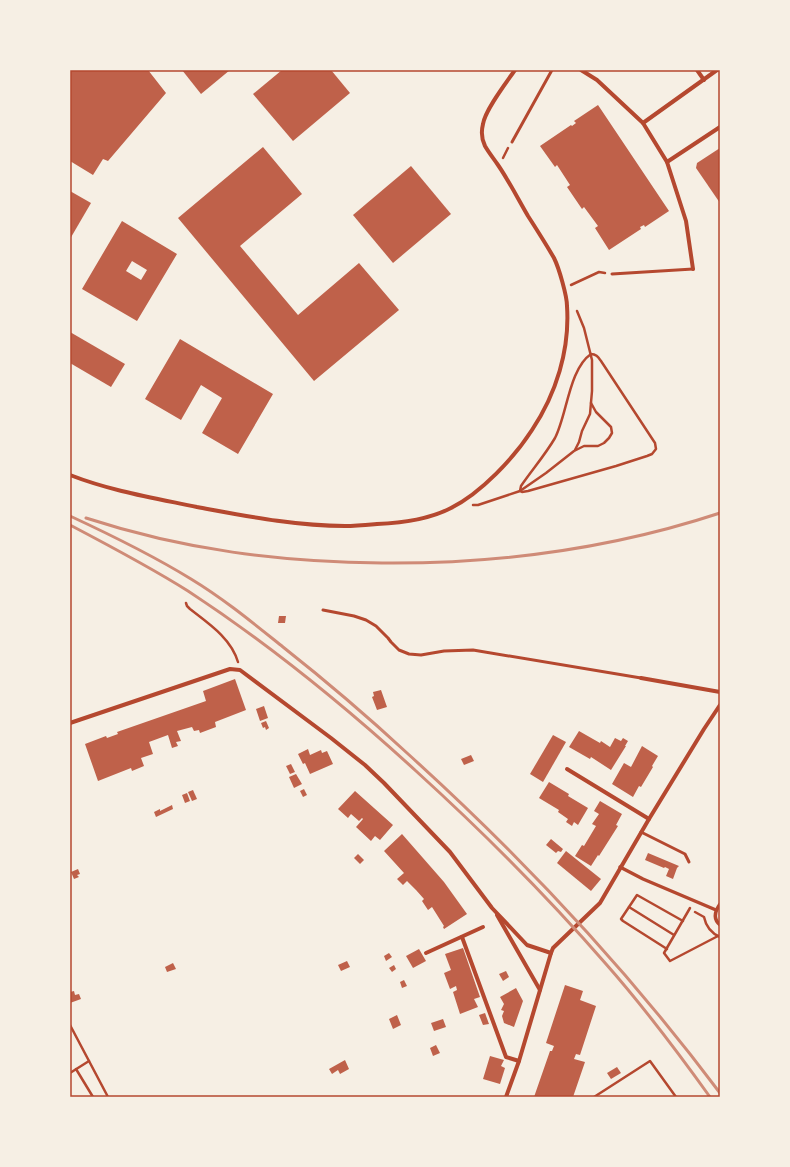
<svg xmlns="http://www.w3.org/2000/svg" width="790" height="1167" viewBox="0 0 790 1167" font-family="'PT Sans',sans-serif">
<style>
.building{fill:#bf614a;fill-rule:evenodd}
.lines{fill:none;stroke-linecap:round;stroke-linejoin:round}
.path{stroke:#b5482f;stroke-width:2.5}
.service{stroke:#b5482f;stroke-width:3}
.pedestrian{stroke:#b5482f;stroke-width:3.5}
.minor{stroke:#b5482f;stroke-width:4}
.rail{stroke:#cf8b77;stroke-width:3}
.neatline{fill:none;stroke:#b5482f;stroke-width:1.5}
</style>
<rect width="100%" height="100%" fill="#f6efe4"/>
<g class="building">
<polygon points="70,70 148,70 166,93 108,161 103,159 93,175 70,161"/>
<polygon points="182,70 230,70 201,94"/>
<polygon points="282,70 331,70 350,93 293,141 253,94"/>
<polygon points="598,105 669,211 645,227 644,225 640,227 641,229 609,250 595,228 598,226 584,207 582,209 567,187 570,185 557,165 555,167 540,146 571,125 572,126 576,123 574,121"/>
<polygon points="263,147 302,194 240,246 298,315 359,263 399,310 314,381 178,218"/>
<polygon points="720,148 720,203 696,168 697,163"/>
<polygon points="411,166 451,214 393,263 353,215"/>
<polygon points="70,191 91,203 70,239"/>
<path d="M122,221L177,254L137,321L82,289ZM132,261L147,270L141,280L126,271Z"/>
<polygon points="70,332 125,364 111,387 70,363"/>
<polygon points="180,339 273,394 238,454 202,433 222,398 201,385 181,420 145,399"/>
<polygon points="279,616 286,616 285,623 278,623"/>
<polygon points="235,679 246,710 215,722 216,727 200,733 199,730 194,731 192,727 177,731 181,741 176,742 178,746 172,748 168,735 149,742 153,754 141,758 144,766 132,771 131,768 98,781 85,744 106,736 107,738 118,734 117,732 206,701 203,691"/>
<polygon points="381,690 387,707 377,710 372,697 374,696 373,692"/>
<polygon points="264,706 268,718 260,721 256,709"/>
<polygon points="266,721 269,728 266,730 265,727 263,728 261,723"/>
<polygon points="579,731 600,743 601,741 610,747 615,738 621,741 623,738 628,741 625,746 626,746 611,770 591,757 590,759 569,747"/>
<polygon points="553,735 566,742 543,782 530,774"/>
<polygon points="642,746 658,756 652,766 653,767 641,787 639,786 633,797 612,784 624,763 631,767"/>
<polygon points="308,749 310,755 321,750 322,753 327,751 333,764 310,774 305,763 303,764 298,754"/>
<polygon points="471,755 474,761 464,765 461,759"/>
<polygon points="291,764 295,772 290,774 286,766"/>
<polygon points="296,774 302,784 294,788 289,777"/>
<polygon points="549,782 569,794 568,796 588,808 578,825 574,822 572,826 566,822 568,819 558,812 559,810 539,798"/>
<polygon points="304,789 307,795 303,797 300,791"/>
<polygon points="193,790 197,799 192,801 188,792"/>
<polygon points="355,791 393,825 380,840 375,836 371,841 356,827 363,819 362,818 359,821 351,814 348,818 338,809"/>
<polygon points="187,793 190,801 185,803 182,795"/>
<polygon points="600,801 622,814 616,825 618,826 599,856 598,855 591,866 575,856 582,845 584,846 596,826 592,824 599,814 594,811"/>
<polygon points="172,805 173,809 156,817 154,812 160,809 160,811"/>
<polygon points="402,834 444,882 467,914 444,929 443,927 444,926 432,907 428,910 422,901 424,899 416,890 407,881 403,885 397,879 404,873 384,851"/>
<polygon points="551,839 563,849 561,852 558,851 556,853 546,845"/>
<polygon points="566,851 601,879 591,891 557,863"/>
<polygon points="648,853 679,866 677,868 673,879 666,876 669,869 665,867 664,868 645,860"/>
<polygon points="358,854 364,860 360,864 354,858"/>
<polygon points="78,869 80,874 77,875 79,877 74,879 71,872"/>
<polygon points="463,948 480,997 474,999 478,1007 460,1014 453,992 457,990 456,986 450,989 444,973 451,970 445,954"/>
<polygon points="419,949 426,961 413,968 406,956"/>
<polygon points="389,953 392,957 386,961 384,956"/>
<polygon points="347,961 350,967 341,971 338,965"/>
<polygon points="173,963 176,969 167,972 165,967"/>
<polygon points="394,965 396,969 392,972 389,968"/>
<polygon points="506,971 509,977 503,981 499,974"/>
<polygon points="404,980 407,986 402,988 400,982"/>
<polygon points="565,985 583,991 580,1000 596,1006 580,1055 576,1054 574,1059 585,1062 573,1097 534,1097 550,1051 552,1051 554,1046 546,1043"/>
<polygon points="516,988 523,1001 514,1027 504,1023 502,1016 504,1011 501,1010 504,1004 500,997"/>
<polygon points="74,991 75,995 79,994 81,999 70,1003 70,992"/>
<polygon points="485,1013 489,1024 483,1025 479,1015"/>
<polygon points="397,1015 401,1025 393,1029 389,1019"/>
<polygon points="443,1019 446,1027 434,1031 431,1023"/>
<polygon points="436,1045 440,1053 433,1056 430,1048"/>
<polygon points="490,1056 504,1060 501,1066 505,1068 500,1084 483,1079"/>
<polygon points="345,1060 349,1069 340,1074 338,1070 332,1074 329,1069"/>
<polygon points="617,1067 621,1073 611,1079 607,1073"/>
</g>
<g class="lines">
<g class="path">
<polyline points="503,158 508,148"/>
<polyline points="571,285 599,272 605,273"/>
<path d="M591,354C596,354 598,357 601,361L655,443L656,449L652,454L647,456L616,466L528,491L522,492L520,491L521,486C532,470 545,455 555,438C567,415 569,369 591,354Z"/>
<polyline points="575,450 579,442 582,431 590,414 592,391 592,360 584,328 577,311"/>
<polyline points="473,505 478,505 520,491 546,473 574,451 584,446 598,446 604,443 609,438 612,433 611,427 596,412 591,403"/>
<path d="M186,603L187,606L190,609C208,623 231,638 238,662"/>
<polyline points="629,907 674,935"/>
<polyline points="690,908 664,953 670,961 718,936"/>
<path d="M695,912L704,917C706,927 711,933 720,937"/>
<polyline points="667,949 623,921 621,919 637,895 683,921"/>
<polyline points="70,1025 108,1097"/>
<polyline points="76,1069 93,1097"/>
<polyline points="70,1073 89,1061"/>
<polyline points="594,1097 650,1061 676,1097"/>
</g>
<g class="service">
<polyline points="512,142 552,70"/>
<polyline points="612,274 693,269"/>
<polyline points="323,610 354,616 366,620 376,626 388,638 391,642 399,650 409,654 421,655 444,651 473,650 641,678"/>
<polyline points="641,832 685,854 689,862"/>
</g>
<g class="pedestrian">
<polyline points="620,867 643,879 716,910"/>
<path d="M720,904C715,911 713,919 720,925"/>
</g>
<g class="minor">
<polyline points="581,70 597,80 643,123"/>
<polyline points="697,70 704,80"/>
<polyline points="717,70 643,123 667,162 720,127"/>
<polyline points="667,162 686,221 693,269"/>
<path d="M70,475C111,491 154,498 197,507C246,516 295,526 345,526C356,526 366,525 377,524C402,523 428,520 451,508C481,493 514,458 532,430C556,394 570,350 567,306C567,296 559,268 554,258C546,244 537,230 528,216C518,199 509,181 498,165C494,159 489,153 485,146C482,140 481,132 483,124C485,110 506,83 515,70"/>
<polyline points="641,678 720,692"/>
<polyline points="70,723 230,669 240,670 331,738 365,765 384,783 450,852 492,908 527,945 551,953"/>
<polyline points="567,769 649,819"/>
<polyline points="497,915 540,990"/>
<polyline points="462,937 506,1057 519,1061"/>
<polyline points="426,953 483,927"/>
<polyline points="506,1097 519,1061 551,953 553,948 600,903 649,819 704,729 720,705"/>
</g>
<g class="rail">
<path d="M70,516C111,535 152,555 191,579C224,599 253,623 283,647C326,681 367,716 407,753C522,857 627,969 720,1093"/>
<path d="M86,518C184,550 280,562 382,563C497,564 611,549 720,513"/>
<path d="M70,525C110,546 150,567 188,591C269,644 345,706 416,771C483,832 547,896 606,964C643,1006 677,1051 710,1097"/>
</g>
</g>
<rect width="790" height="1167" fill="none" stroke="#f6efe4" stroke-width="142"/>
<rect x="71" y="71" width="648" height="1025" class="neatline"/>
</svg>
